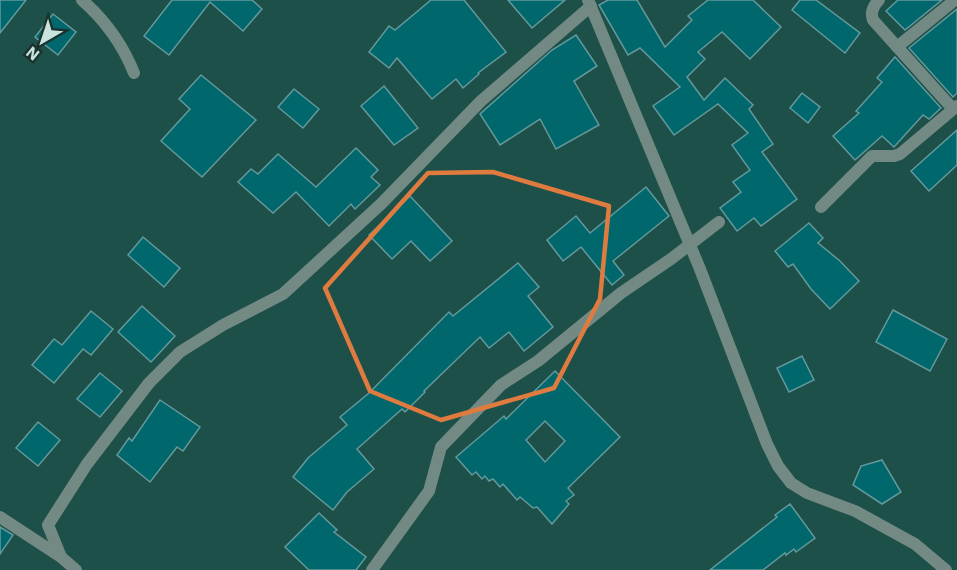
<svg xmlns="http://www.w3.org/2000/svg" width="957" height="570" viewBox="0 0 957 570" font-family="'IBM Plex Sans',sans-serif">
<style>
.building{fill:#00676c;stroke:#63999c;stroke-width:1.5;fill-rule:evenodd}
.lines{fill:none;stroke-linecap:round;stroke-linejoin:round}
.street{stroke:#738984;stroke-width:12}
.marked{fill:none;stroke:#e07b40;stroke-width:4.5;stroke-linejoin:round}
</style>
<rect width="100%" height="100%" fill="#1d5048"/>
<g class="building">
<polygon points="0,0 26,0 0,33"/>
<polygon points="172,0 252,0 262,9 243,31 210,2 169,55 144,36"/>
<polygon points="431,0 464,0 506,52 478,73 479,74 463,88 456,79 432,99 397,58 389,68 369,52 389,26 395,30"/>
<polygon points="508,0 565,0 532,28"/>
<polygon points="608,0 637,0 665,47 692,20 688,16 708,0 753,0 781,27 750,59 722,32 698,52 705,59 687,77 704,100 725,78 753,105 749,109 773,144 762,152 797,199 761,226 754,218 737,231 720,208 741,192 733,182 750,170 732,145 748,133 718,104 674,135 653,106 680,87 640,48 628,55 599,5"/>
<polygon points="800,0 816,0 860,33 845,53 792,10"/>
<polygon points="898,0 942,0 905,30 886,11"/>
<polygon points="957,9 957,93 953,97 909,48"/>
<polygon points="53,14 76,32 58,55 35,37"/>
<polygon points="576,35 597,66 574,81 599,125 556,149 540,119 500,145 480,114 552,50"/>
<polygon points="895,57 941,108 929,119 923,115 894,147 882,136 855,160 833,136 859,113 856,111 882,82 877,78"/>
<polygon points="201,75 256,120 202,177 161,141 190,109 179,99"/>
<polygon points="384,86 418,128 394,145 361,106"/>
<polygon points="294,89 319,109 303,128 278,107"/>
<polygon points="802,93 820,107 808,123 790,108"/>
<polygon points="957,130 957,165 929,191 911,171"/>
<polygon points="356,148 378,170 371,177 380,185 355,209 351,204 329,226 296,192 273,213 238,182 251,169 258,174 278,154 316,187"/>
<polygon points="646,187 669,216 613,261 624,275 612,285 581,247 563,261 547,240 576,216 590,233"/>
<polygon points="410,196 452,241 430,261 411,241 392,259 369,235"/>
<polygon points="809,223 823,238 818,243 840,261 859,281 830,309 811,289 793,264 788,267 775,251"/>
<polygon points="143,237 180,268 164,287 128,255"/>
<polygon points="518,263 539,287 528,296 553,327 524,351 509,332 489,348 480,337 424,391 425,392 405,412 402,409 357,449 374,469 347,492 333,510 293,477 308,458 347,425 340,417 369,393 449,312 453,316"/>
<polygon points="142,306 175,336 151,362 118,332"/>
<polygon points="893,310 947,339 930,371 876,342"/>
<polygon points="91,311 113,329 91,355 83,349 54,383 32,365 54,339 62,345"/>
<polygon points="802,356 814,380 789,392 777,368"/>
<path d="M555,371L620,437L568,488L574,495L566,501L569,504L552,524L537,507L533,508L520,497L517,500L503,484L500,487L493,479L489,481L485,476L482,479L476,472L472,475L456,457L504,416L506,419ZM545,421L565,441L545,462L526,440Z"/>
<polygon points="100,373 122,391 100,417 77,399"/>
<polygon points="160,400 200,427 183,451 177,447 150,482 117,455 129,438 132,441"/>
<polygon points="38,422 60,440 38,466 16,448"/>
<polygon points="882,460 901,492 882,504 853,485 861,466"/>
<polygon points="790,504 815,538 796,552 794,549 786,555 785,553 763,570 710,570 777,517 775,515"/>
<polygon points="319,513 337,530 334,532 366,557 356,570 309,570 285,547"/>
<polygon points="0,527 13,535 0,554"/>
</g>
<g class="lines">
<g class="street">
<path d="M82,0C106,21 122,43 134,73"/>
<polyline points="588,0 700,269 767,444 778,466 791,483 807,493 855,511 915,544 946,570"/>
<path d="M879,0C873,6 870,12 873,20L953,109"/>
<polyline points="897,47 955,0"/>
<polyline points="821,207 872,156 894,156 900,154 957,106"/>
<polyline points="0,517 61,557"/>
<polyline points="76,570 61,557 48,525 87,464 149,383 180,352 223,325 283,294 381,204 481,101 591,6"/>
<polyline points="372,570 429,491 441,447 501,385 538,361 621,293 671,259 719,222"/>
</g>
</g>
<path class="marked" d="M493,172L609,206L600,299L554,388L441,420L370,391L325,288L428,173Z"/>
<g transform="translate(42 42) rotate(219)" stroke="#1c312d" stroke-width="4.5" paint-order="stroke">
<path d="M0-4.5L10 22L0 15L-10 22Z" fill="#c8e2dc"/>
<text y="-9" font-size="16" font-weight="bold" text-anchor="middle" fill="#c8e2dc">N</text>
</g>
</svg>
